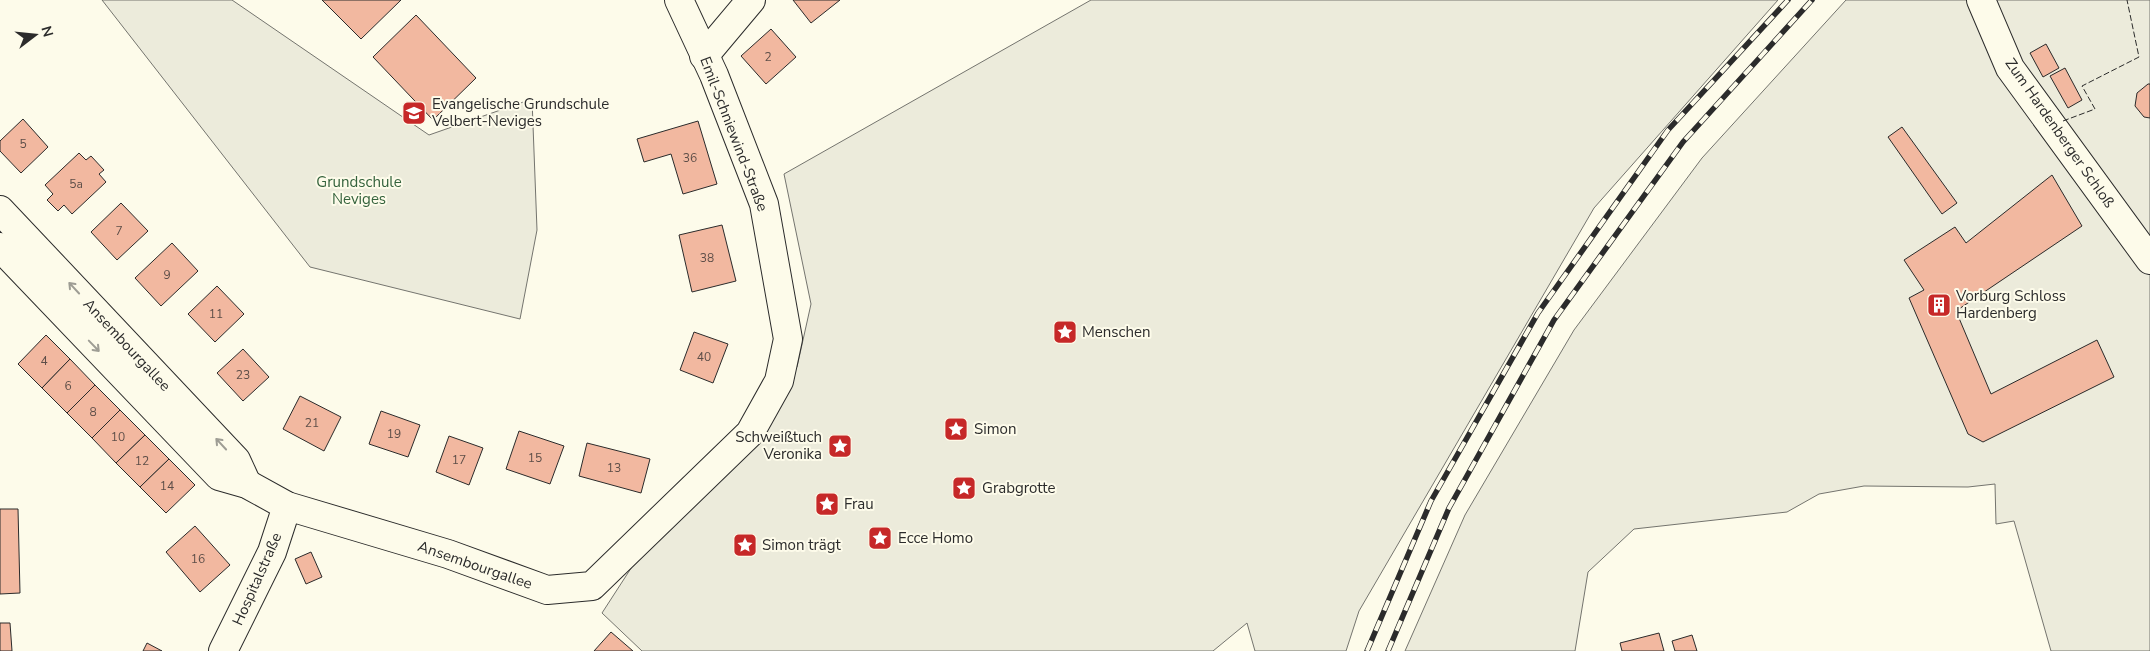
<svg xmlns="http://www.w3.org/2000/svg" width="2150" height="651" viewBox="0 0 2150 651" font-family="'Nunito Sans',sans-serif">
<style>
.green{fill:#ecebdb;stroke:#74746e}
.building{fill:#f2b8a0;stroke:#2b2b2b}
.lines{fill:none;stroke-linecap:round;stroke-linejoin:round}
.minor-casing{stroke:#2b2b2b;stroke-width:30}
.minor{stroke:#fdfbea;stroke-width:28}
.rail-casing{stroke:#2b2b2b;stroke-width:5.5}
.rail{stroke:#fdfbea;stroke-width:4;stroke-dasharray:11;stroke-linecap:butt}
.fence{stroke:#2b2b2b;stroke-width:1;stroke-dasharray:6 2.5;stroke-linecap:butt}
.oneway{stroke:#9e9d94}
.labels{text-anchor:middle;stroke-width:4;stroke-linejoin:round;paint-order:stroke}
.number-label{font-size:12px;fill:#5d4e48}
.poi-label{font-size:15px;fill:#2b2b2b;stroke:#fdfbea;text-anchor:start}
.street-label{font-size:15px;fill:#2b2b2b;stroke:#fdfbea}
.park-label{font-size:15px;fill:#34623c;stroke:#fdfbea}
</style>
<rect width="100%" height="100%" fill="#fdfbea"/>
<g class="green">
<polygon points="102,0 232,0 429,135 532,99 537,230 520,319 310,267"/>
<polygon points="1091,0 1778,0 1594,208 1359,611 1346,651 1255,651 1247,623 1213,651 642,651 602,613 672,505 797,367 811,304 784,174"/>
<polygon points="1846,0 2150,0 2150,651 2051,651 2014,521 1996,524 1995,484 1968,487 1864,486 1819,494 1787,512 1634,529 1588,572 1575,651 1405,651 1465,515 1574,330 1702,158"/>
</g>
<g class="building">
<polygon points="322,0 401,0 361,39"/>
<polygon points="793,0 840,0 811,23"/>
<polygon points="416,15 476,78 433,120 373,57"/>
<polygon points="771,29 796,57 766,84 741,56"/>
<polygon points="2046,44 2059,68 2043,77 2030,53"/>
<polygon points="2065,68 2082,100 2068,108 2050,76"/>
<polygon points="2148,84 2150,84 2150,118 2144,117 2135,106 2137,93"/>
<polygon points="23,119 48,147 21,173 0,151 0,141"/>
<polygon points="698,121 717,184 683,194 671,154 644,162 637,139"/>
<polygon points="1902,127 1957,203 1942,214 1888,137"/>
<polygon points="79,153 86,160 91,156 104,170 99,174 106,182 72,214 64,205 58,211 47,200 53,194 45,185"/>
<polygon points="2052,175 2082,226 1956,311 1991,394 2097,340 2114,377 1983,442 1968,434 1909,298 1924,290 1904,260 1955,227 1966,243"/>
<polygon points="121,203 148,231 117,260 91,232"/>
<polygon points="722,225 736,281 692,292 679,235"/>
<polygon points="172,243 198,271 161,306 135,278"/>
<polygon points="217,286 244,314 215,342 188,314"/>
<polygon points="694,332 728,344 713,383 680,370"/>
<polygon points="46,335 70,359 42,388 18,364"/>
<polygon points="243,349 269,377 243,401 217,373"/>
<polygon points="70,359 95,385 67,413 42,388"/>
<polygon points="95,385 120,410 92,438 67,413"/>
<polygon points="300,396 341,417 324,451 283,429"/>
<polygon points="120,410 145,435 116,463 92,438"/>
<polygon points="381,411 420,425 408,457 369,444"/>
<polygon points="519,431 564,446 550,484 506,469"/>
<polygon points="145,435 169,459 140,487 116,463"/>
<polygon points="449,436 483,448 469,485 436,472"/>
<polygon points="587,443 650,459 641,493 579,476"/>
<polygon points="169,459 195,485 166,513 140,487"/>
<polygon points="0,509 18,509 20,593 0,594"/>
<polygon points="195,526 230,565 200,592 166,552"/>
<polygon points="311,552 322,577 306,584 295,559"/>
<polygon points="0,623 10,623 12,651 0,651"/>
<polygon points="611,632 633,651 594,651"/>
<polygon points="1659,633 1664,651 1622,651 1620,643"/>
<polygon points="1692,635 1697,651 1675,651 1672,641"/>
<polygon points="147,643 162,651 143,651"/>
</g>
<g class="lines">
<g class="minor-casing">
<g id="minor">
<polyline points="1981,0 2010,68 2150,260"/>
<polyline points="704,56 751,0"/>
<polyline points="0,210 236,460 247,484"/>
<polyline points="0,247 219,476 247,484 287,506 448,554 547,590 592,586 750,433 779,381 788,339 764,204 714,75 679,0"/>
<polyline points="223,651 272,552 287,506"/>
</g>
</g>
<use href="#minor" class="minor"/>
<g class="rail-casing">
<g id="rail">
<polyline points="1367,651 1431,501 1538,313 1668,130 1788,0"/>
<polyline points="1388,651 1449,508 1554,320 1683,142 1812,0"/>
</g>
</g>
<use href="#rail" class="rail"/>
<polyline class="fence" points="2063,121 2095,109 2082,86 2139,57 2127,0"/>
</g>
<defs><path id="oneway-shaft" d="M-6 0H5M1.5-3L5.5 0L1.5 3" fill="none" stroke-width="1.6" stroke-linecap="round" stroke-linejoin="round" transform="scale(1.25)"/></defs>
<g class="oneway">
<use href="#oneway-shaft" transform="translate(74 288) rotate(-133)"/>
<use href="#oneway-shaft" transform="translate(94 346) rotate(46)"/>
<use href="#oneway-shaft" transform="translate(221 444) rotate(-133)"/>
</g>
<defs>
<g id="school-square" transform="scale(1.25)"><rect x="-9" y="-9" width="18" height="18" rx="4" fill="#c62828" stroke="#fdfbea"/><path d="M0-5L7-2L0 1L-7-2ZM-4 1L0 2.5L4 1V4Q0 6-4 4Z" fill="#fff"/></g>
<g id="building-square" transform="scale(1.25)"><rect x="-9" y="-9" width="18" height="18" rx="4" fill="#c62828" stroke="#fdfbea"/><path d="M-4-6H4V6H1V3H-1V6H-4ZM-2.5-4.3h1.7v1.8h-1.7ZM.8-4.3h1.7v1.8H.8ZM-2.5-1h1.7V.8h-1.7ZM.8-1h1.7V.8H.8Z" fill="#fff"/></g>
<g id="sight-square" transform="scale(1.25)"><rect x="-9" y="-9" width="18" height="18" rx="4" fill="#c62828" stroke="#fdfbea"/><path d="M0-6L1.8-2.2L6-1.7L2.9 1.2L3.7 5.4L0 3.3L-3.7 5.4L-2.9 1.2L-6-1.7L-1.8-2.2Z" fill="#fff"/></g>
</defs>
<g fill-rule="evenodd">
<use href="#school-square" x="414" y="113"/>
<use href="#building-square" x="1939" y="305"/>
<use href="#sight-square" x="1065" y="332"/>
<use href="#sight-square" x="956" y="429"/>
<use href="#sight-square" x="840" y="446"/>
<use href="#sight-square" x="964" y="488"/>
<use href="#sight-square" x="827" y="504"/>
<use href="#sight-square" x="880" y="538"/>
<use href="#sight-square" x="745" y="545"/>
</g>
<g class="labels">
<g class="number-label">
<text x="768" y="61">2</text>
<text x="23" y="148">5</text>
<text x="690" y="162">36</text>
<text x="76" y="188">5a</text>
<text x="119" y="235">7</text>
<text x="707" y="262">38</text>
<text x="167" y="279">9</text>
<text x="216" y="318">11</text>
<text x="704" y="361">40</text>
<text x="44" y="365">4</text>
<text x="243" y="379">23</text>
<text x="68" y="390">6</text>
<text x="93" y="416">8</text>
<text x="312" y="427">21</text>
<text x="394" y="438">19</text>
<text x="118" y="441">10</text>
<text x="535" y="462">15</text>
<text x="459" y="464">17</text>
<text x="142" y="465">12</text>
<text x="614" y="472">13</text>
<text x="167" y="490">14</text>
<text x="198" y="563">16</text>
</g>
<g class="poi-label">
<text x="432" y="109">Evangelische Grundschule<tspan x="432" dy="17">Velbert-Neviges</tspan></text>
<text x="1956" y="301">Vorburg Schloss<tspan x="1956" dy="17">Hardenberg</tspan></text>
<text x="1082" y="337">Menschen</text>
<text x="974" y="434">Simon</text>
<text x="822" y="442" text-anchor="end">Schweißtuch<tspan x="822" dy="17">Veronika</tspan></text>
<text x="982" y="493">Grabgrotte</text>
<text x="844" y="509">Frau</text>
<text x="898" y="543">Ecce Homo</text>
<text x="762" y="550">Simon trägt</text>
</g>
<g class="street-label">
<text transform="translate(2060 133) rotate(55)" y="5">Zum Hardenberger Schloß</text>
<text transform="translate(734 134) rotate(69)" y="5">Emil-Schniewind-Straße</text>
<text transform="translate(127 345) rotate(47)" y="5">Ansembourgallee</text>
<text transform="translate(475 565) rotate(19)" y="5">Ansembourgallee</text>
<text transform="translate(257 579) rotate(-66)" y="5">Hospitalstraße</text>
</g>
<g class="park-label">
<text x="359" y="187">Grundschule<tspan x="359" dy="17">Neviges</tspan></text>
</g>
</g>
<g transform="translate(35 35) rotate(74)" stroke="#fdfbea" stroke-width="4" paint-order="stroke">
<path d="M0-4L9 19L0 12L-9 19Z" fill="#2b2b2b"/>
<text y="-8" font-size="14" font-weight="bold" text-anchor="middle" fill="#2b2b2b">N</text>
</g>
</svg>
